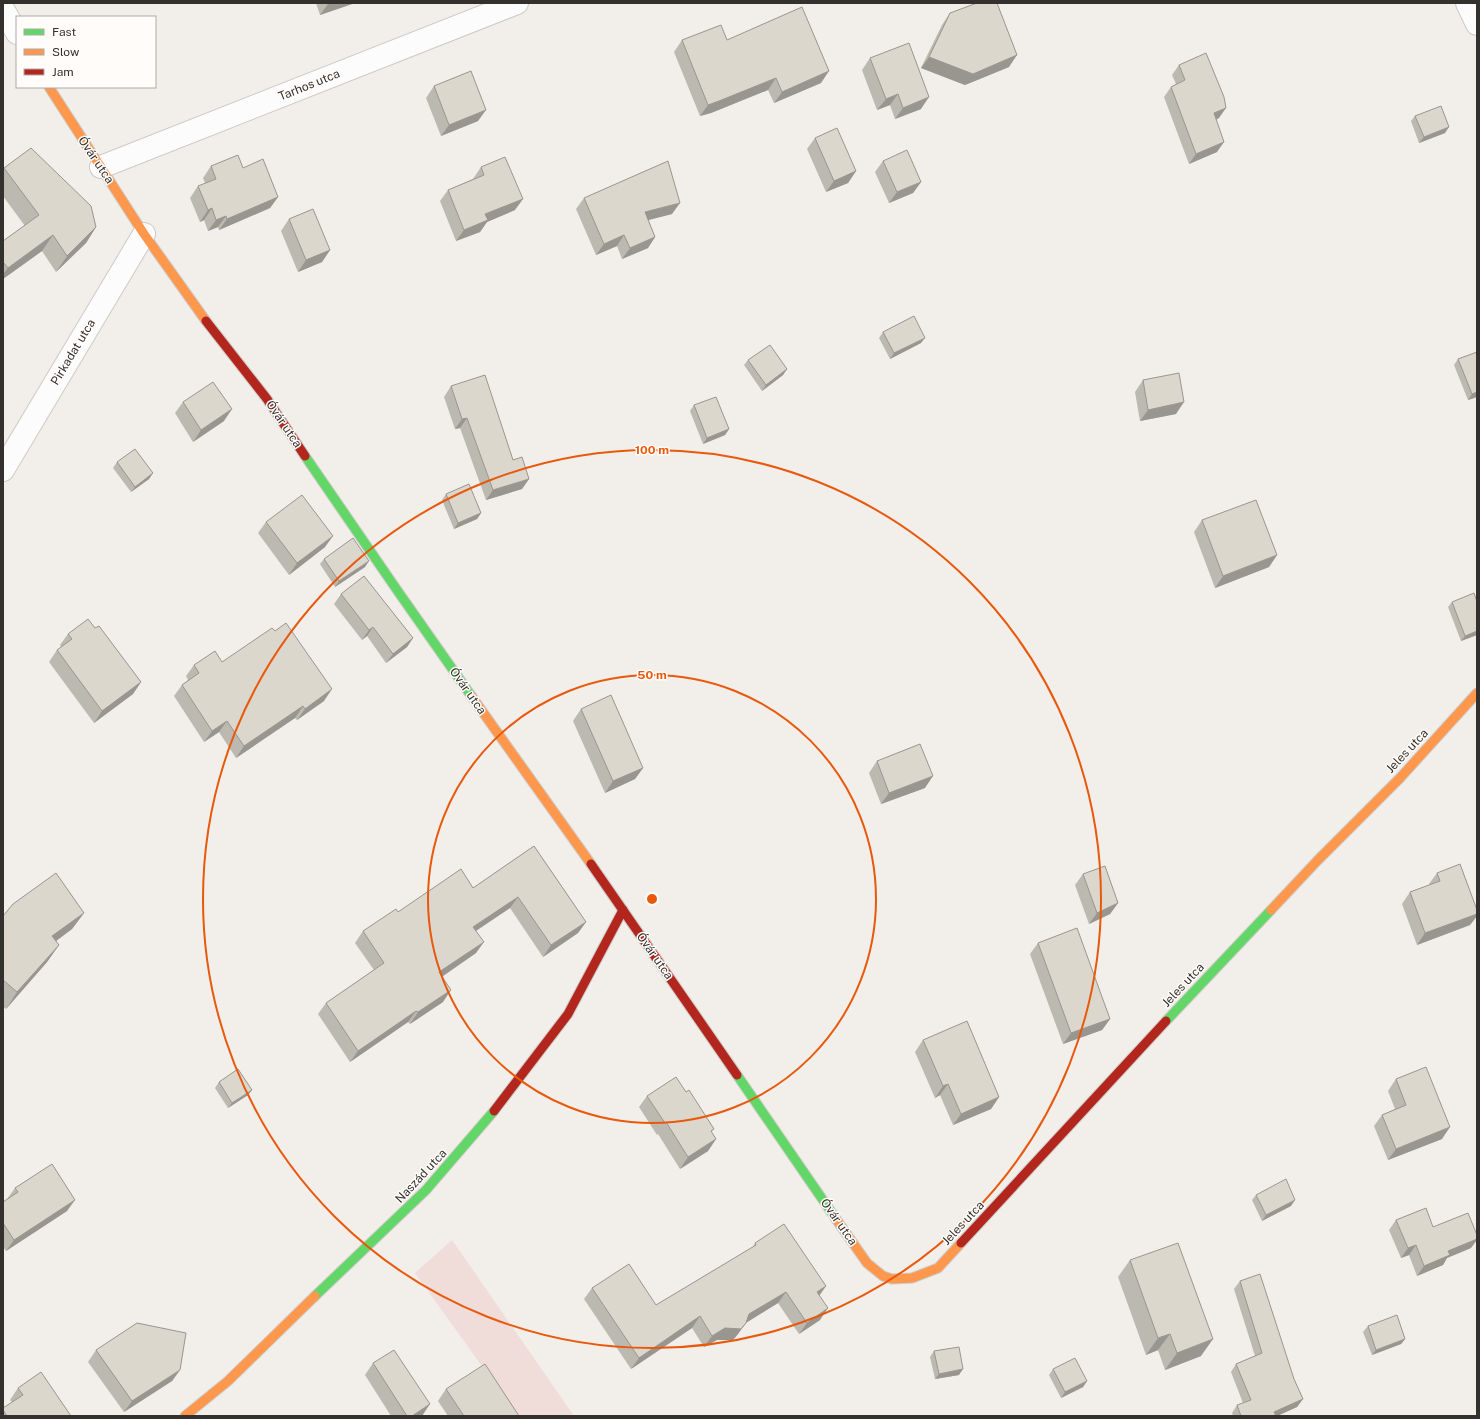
<svg xmlns="http://www.w3.org/2000/svg" width="1480" height="1419" viewBox="0 0 1480 1419" font-family="'Public Sans',sans-serif">
<style>
.grass{fill:#f0dcd9}
.lines{fill:none;stroke-linecap:round;stroke-linejoin:round}
.street-casing{stroke:#cdcac7;stroke-width:24}
.fast-casing{stroke:#cdcac7;stroke-width:11}
.slow-casing{stroke:#cdcac7;stroke-width:11}
.jam-casing{stroke:#cdcac7;stroke-width:11}
.street{stroke:#fdfcfc;stroke-width:22}
.fast{stroke:#63d668;stroke-width:9}
.slow{stroke:#ff974d;stroke-width:9}
.jam{stroke:#b3261e;stroke-width:9}
.wall{fill:#bcb9b0}
.shaded-wall{fill:#999690}
.building{fill:#dbd7cd;stroke:#999690}
.ring{fill:none;stroke:#e8590c;stroke-width:2}
.labels{text-anchor:middle;stroke-width:3;stroke-linejoin:round;paint-order:stroke}
.street-label{font-size:12px;fill:#33302d;stroke:#fffcf9}
.centre{fill:#e8590c;stroke:#fffcf9;stroke-width:2}
.ring-label{font-size:12px;text-anchor:middle;font-weight:bold;fill:#e8590c;stroke:#fffcf9;stroke-width:3;stroke-linejoin:round;paint-order:stroke}
</style>
<rect width="100%" height="100%" fill="#f2eeea"/>
<polygon class="grass" points="452,1240 574,1416 518,1416 415,1273"/>
<g class="lines">
<g class="street-casing">
<g id="street">
<polyline points="1467,3 1477,24"/>
<polyline points="3,9 17,33"/>
<polyline points="101,167 517,3"/>
<polyline points="3,470 144,234"/>
</g>
</g>
<g class="fast-casing">
<g id="fast">
<polyline points="305,456 397,590 472,697"/>
<polyline points="1166,1021 1271,910"/>
<polyline points="737,1075 836,1219"/>
<polyline points="315,1296 426,1190 494,1111"/>
</g>
</g>
<g class="slow-casing">
<g id="slow">
<polyline points="49,87 144,234 206,321"/>
<polyline points="472,697 591,864"/>
<polyline points="1271,910 1317,861 1400,778 1477,693"/>
<polyline points="836,1219 867,1263 883,1276 892,1279 912,1278 938,1268 961,1243"/>
<polyline points="185,1416 228,1381 315,1296"/>
</g>
</g>
<g class="jam-casing">
<g id="jam">
<polyline points="206,321 267,399 305,456"/>
<polyline points="591,864 737,1075"/>
<polyline points="494,1111 568,1014 623,910"/>
<polyline points="961,1243 1166,1021"/>
</g>
</g>
<use href="#street" class="street"/>
<use href="#fast" class="fast"/>
<use href="#slow" class="slow"/>
<use href="#jam" class="jam"/>
</g>
<g class="wall">
<polygon points="316,3 355,3 320,15"/>
<polygon points="950,13 1009,67 965,85 921,68 942,25"/>
<polygon points="682,40 727,40 821,83 774,103 768,90 711,113 700,116 674,52"/>
<polygon points="870,58 921,109 895,119 890,105 877,110 862,70"/>
<polygon points="1179,65 1219,118 1216,120 1217,152 1189,164 1164,97 1171,87 1176,84 1172,75"/>
<polygon points="434,86 478,121 441,136 426,98"/>
<polygon points="1415,116 1445,133 1419,143 1411,121"/>
<polygon points="815,138 856,171 848,183 826,192 807,149"/>
<polygon points="883,161 921,182 913,193 889,203 875,172"/>
<polygon points="211,166 243,168 278,197 270,208 219,230 218,227 208,231 204,220 200,222 190,198 198,186 205,183 203,178"/>
<polygon points="481,167 515,210 487,222 480,232 456,241 440,201 448,190 473,179"/>
<polygon points="4,168 96,227 86,243 56,272 42,251 3,279 3,241 25,226 3,196 3,169"/>
<polygon points="584,198 672,214 648,220 655,237 648,248 622,259 617,246 596,255 576,209"/>
<polygon points="289,219 330,250 322,262 298,272 281,231"/>
<polygon points="883,332 921,343 890,359 879,338"/>
<polygon points="1477,352 1477,397 1468,400 1454,365 1458,359"/>
<polygon points="748,360 787,369 783,375 762,391 744,365"/>
<polygon points="1143,380 1176,414 1140,421 1135,392"/>
<polygon points="451,386 529,479 522,489 486,500 460,428 455,429 444,397"/>
<polygon points="183,402 224,421 193,442 175,413"/>
<polygon points="694,405 729,429 725,435 703,444 690,411"/>
<polygon points="117,462 153,473 149,479 131,492 113,468"/>
<polygon points="446,494 481,513 477,519 454,529 442,500"/>
<polygon points="1202,520 1277,555 1269,567 1215,588 1194,532"/>
<polygon points="266,522 325,547 289,575 258,533"/>
<polygon points="324,559 365,567 335,587 320,564"/>
<polygon points="341,594 413,638 407,647 386,663 367,636 362,640 334,604"/>
<polygon points="1452,602 1477,635 1461,641 1448,607"/>
<polygon points="95,628 141,682 133,694 94,723 49,662 57,650 61,647 60,645 68,634"/>
<polygon points="194,665 324,701 297,720 295,718 236,758 219,732 204,742 174,696 182,685 188,680 186,676"/>
<polygon points="581,709 643,768 635,779 605,793 573,721"/>
<polygon points="877,761 925,788 881,804 869,773"/>
<polygon points="534,846 586,922 578,933 543,957 510,908 476,931 476,953 442,977 443,1002 410,1024 408,1022 350,1062 318,1014 326,1003 374,970 355,943 363,931 398,912 473,888"/>
<polygon points="1437,873 1477,910 1477,916 1470,925 1417,945 1402,904 1410,892 1430,885 1429,884"/>
<polygon points="1083,874 1118,903 1110,914 1089,924 1075,885"/>
<polygon points="84,913 72,929 56,941 59,945 47,962 6,1009 3,1007 3,916"/>
<polygon points="1038,943 1110,1019 1102,1030 1063,1044 1030,954"/>
<polygon points="923,1040 999,1097 991,1109 953,1125 940,1095 935,1098 915,1052"/>
<polygon points="1396,1079 1442,1139 1388,1160 1374,1126 1382,1115 1395,1109 1388,1091"/>
<polygon points="219,1082 252,1090 248,1095 228,1108 215,1088"/>
<polygon points="686,1092 714,1129 711,1132 716,1139 708,1151 680,1169 658,1134 657,1135 639,1107 647,1096"/>
<polygon points="15,1188 67,1211 6,1251 3,1247 3,1202 7,1199"/>
<polygon points="1256,1195 1291,1206 1262,1221 1252,1200"/>
<polygon points="1396,1220 1433,1227 1471,1248 1447,1258 1443,1265 1417,1276 1409,1255 1401,1258 1389,1230"/>
<polygon points="755,1243 826,1286 820,1295 820,1320 799,1334 778,1303 746,1322 738,1334 733,1340 717,1340 704,1347 692,1328 631,1369 584,1299 592,1288 656,1305 753,1247"/>
<polygon points="1130,1260 1201,1356 1165,1370 1158,1350 1146,1355 1118,1277"/>
<polygon points="1240,1281 1294,1379 1303,1399 1297,1407 1277,1416 1233,1416 1232,1413 1237,1405 1243,1403 1231,1372 1236,1364 1255,1356 1234,1289"/>
<polygon points="1368,1326 1405,1339 1401,1344 1372,1355 1363,1332"/>
<polygon points="96,1350 180,1370 172,1381 124,1412 88,1362"/>
<polygon points="934,1351 959,1375 935,1379 930,1357"/>
<polygon points="373,1363 422,1416 391,1416 365,1375"/>
<polygon points="1053,1369 1087,1381 1083,1387 1061,1398 1049,1375"/>
<polygon points="18,1388 71,1416 3,1416 3,1408 12,1402 10,1400"/>
<polygon points="446,1389 519,1416 448,1416 438,1401"/>
</g>
<g class="shaded-wall">
<polygon points="331,3 355,3 320,15 328,4"/>
<polygon points="1017,55 1009,67 965,85 921,68 929,57"/>
<polygon points="829,71 821,83 774,103 782,92"/>
<polygon points="776,78 768,90 711,113 700,116 708,105"/>
<polygon points="898,94 890,105 877,110 886,99"/>
<polygon points="929,97 921,109 895,119 903,108"/>
<polygon points="1226,108 1219,118 1207,123 1214,113"/>
<polygon points="486,110 478,121 441,136 449,125"/>
<polygon points="1449,127 1445,133 1419,143 1424,137"/>
<polygon points="1224,142 1217,152 1189,164 1196,154"/>
<polygon points="856,171 848,183 826,192 834,181"/>
<polygon points="921,182 913,193 889,203 897,192"/>
<polygon points="278,197 270,208 219,230 227,219"/>
<polygon points="523,199 515,210 487,222 480,232 456,241 464,230 485,214"/>
<polygon points="680,203 672,214 637,223 645,212"/>
<polygon points="212,208 204,220 200,222 208,210"/>
<polygon points="226,216 218,227 208,231 216,220"/>
<polygon points="96,227 86,243 56,272 67,256"/>
<polygon points="53,235 42,251 3,279 3,274 8,268"/>
<polygon points="624,235 617,246 596,255 604,244"/>
<polygon points="655,237 648,248 622,259 630,248"/>
<polygon points="330,250 322,262 298,272 306,260"/>
<polygon points="925,338 921,343 890,359 894,353"/>
<polygon points="787,369 783,375 762,391 766,385"/>
<polygon points="1477,392 1477,397 1468,400 1472,394"/>
<polygon points="1184,402 1176,414 1140,421 1148,410"/>
<polygon points="232,409 224,421 193,442 201,430"/>
<polygon points="467,418 460,428 455,429 462,419"/>
<polygon points="729,429 725,435 703,444 707,438"/>
<polygon points="153,473 149,479 131,492 135,487"/>
<polygon points="529,479 522,489 486,500 493,490"/>
<polygon points="481,513 477,519 454,529 458,523"/>
<polygon points="333,536 325,547 289,575 297,563"/>
<polygon points="1277,555 1269,567 1215,588 1223,576"/>
<polygon points="369,561 365,567 335,587 339,581"/>
<polygon points="373,627 367,636 362,640 369,630"/>
<polygon points="1477,631 1477,635 1461,641 1465,636"/>
<polygon points="413,638 407,647 386,663 393,654"/>
<polygon points="141,682 133,694 94,723 102,711"/>
<polygon points="332,689 324,701 297,720 305,709"/>
<polygon points="303,706 295,718 236,758 244,746"/>
<polygon points="227,721 219,732 204,742 212,731"/>
<polygon points="643,768 635,779 605,793 613,781"/>
<polygon points="933,776 925,788 881,804 889,793"/>
<polygon points="518,897 510,908 465,938 473,927"/>
<polygon points="1118,903 1110,914 1089,924 1097,913"/>
<polygon points="84,913 72,929 40,953 52,936"/>
<polygon points="1477,914 1477,916 1470,925 1417,945 1425,933"/>
<polygon points="586,922 578,933 543,957 551,945"/>
<polygon points="484,942 476,953 431,984 439,972"/>
<polygon points="59,945 47,962 6,1009 17,992"/>
<polygon points="451,990 443,1002 410,1024 418,1012"/>
<polygon points="416,1011 408,1022 350,1062 358,1051"/>
<polygon points="1110,1019 1102,1030 1063,1044 1071,1033"/>
<polygon points="948,1084 940,1095 935,1098 943,1086"/>
<polygon points="252,1090 248,1095 228,1108 232,1103"/>
<polygon points="999,1097 991,1109 953,1125 961,1114"/>
<polygon points="1450,1127 1442,1139 1388,1160 1396,1149"/>
<polygon points="716,1139 708,1151 680,1169 688,1157"/>
<polygon points="75,1200 67,1211 6,1251 14,1240"/>
<polygon points="1295,1200 1291,1206 1262,1221 1266,1215"/>
<polygon points="1477,1239 1477,1240 1471,1248 1447,1258 1443,1265 1417,1276 1424,1266 1448,1251"/>
<polygon points="1416,1245 1409,1255 1401,1258 1408,1248"/>
<polygon points="826,1286 818,1297 817,1292"/>
<polygon points="786,1292 778,1303 741,1326 749,1314"/>
<polygon points="828,1308 820,1320 799,1334 807,1323"/>
<polygon points="700,1316 692,1328 631,1369 639,1358"/>
<polygon points="746,1323 738,1334 733,1340 717,1340 704,1347 712,1336 725,1328"/>
<polygon points="1170,1334 1158,1350 1146,1355 1158,1338"/>
<polygon points="1213,1339 1201,1356 1165,1370 1177,1353"/>
<polygon points="1405,1339 1401,1344 1372,1355 1376,1350"/>
<polygon points="963,1369 959,1375 935,1379 939,1374"/>
<polygon points="180,1370 172,1381 124,1412 132,1401"/>
<polygon points="1087,1381 1083,1387 1061,1398 1065,1392"/>
<polygon points="1303,1399 1297,1407 1277,1416 1271,1416 1274,1412"/>
<polygon points="430,1404 422,1416 412,1416"/>
</g>
<g class="building">
<polygon points="977,3 997,3 1017,55 973,74 929,57 950,13"/>
<polygon points="802,7 829,71 782,92 776,78 719,101 708,105 682,40 721,25 727,40"/>
<polygon points="909,43 929,97 903,108 898,94 886,99 870,58"/>
<polygon points="1206,53 1224,97 1226,108 1214,113 1224,142 1196,154 1171,87 1185,80 1179,65"/>
<polygon points="471,71 486,110 449,125 434,86"/>
<polygon points="1441,106 1449,127 1424,137 1415,116"/>
<polygon points="837,128 856,171 834,181 815,138"/>
<polygon points="31,148 91,206 96,227 67,256 53,235 8,268 3,262 3,241 39,215 4,168"/>
<polygon points="907,150 921,182 897,192 883,161"/>
<polygon points="238,155 243,168 263,159 278,197 227,219 226,216 216,220 212,208 208,210 198,186 216,179 211,166"/>
<polygon points="505,157 523,199 485,214 488,220 464,230 448,190 484,175 481,167"/>
<polygon points="668,161 680,203 645,212 655,237 630,248 624,235 604,244 584,198"/>
<polygon points="313,209 330,250 306,260 289,219"/>
<polygon points="914,316 925,338 894,353 883,332"/>
<polygon points="770,345 787,369 766,385 748,360"/>
<polygon points="1477,352 1477,392 1472,394 1458,359"/>
<polygon points="1179,373 1184,402 1148,410 1143,380"/>
<polygon points="485,375 513,460 522,457 529,479 493,490 467,418 462,419 451,386"/>
<polygon points="213,382 232,409 201,430 183,402"/>
<polygon points="716,397 729,429 707,438 694,405"/>
<polygon points="135,449 153,473 135,487 117,462"/>
<polygon points="469,484 481,513 458,523 446,494"/>
<polygon points="302,495 333,536 297,563 266,522"/>
<polygon points="1256,500 1277,555 1223,576 1202,520"/>
<polygon points="353,538 369,561 339,581 324,559"/>
<polygon points="364,576 413,638 393,654 373,627 369,630 341,594"/>
<polygon points="1474,593 1477,602 1477,631 1465,636 1452,602"/>
<polygon points="88,619 95,628 99,626 141,682 102,711 57,650 72,639 68,634"/>
<polygon points="286,623 332,689 305,709 303,706 244,746 227,721 212,731 182,685 199,673 194,665 215,651 222,662 272,628 275,631"/>
<polygon points="611,695 643,768 613,781 581,709"/>
<polygon points="920,744 933,776 889,793 877,761"/>
<polygon points="534,846 586,922 551,945 518,897 473,927 484,942 439,972 451,990 418,1012 416,1011 358,1051 326,1003 384,963 363,931 396,909 398,912 461,869 473,888"/>
<polygon points="1460,864 1477,910 1477,914 1425,933 1410,892 1440,881 1437,873"/>
<polygon points="1105,866 1118,903 1097,913 1083,874"/>
<polygon points="56,873 84,913 52,936 59,945 17,992 3,980 3,916 13,904"/>
<polygon points="1077,928 1110,1019 1071,1033 1038,943"/>
<polygon points="967,1021 999,1097 961,1114 948,1084 943,1086 923,1040"/>
<polygon points="1426,1067 1450,1127 1396,1149 1382,1115 1406,1105 1396,1079"/>
<polygon points="238,1069 252,1090 232,1103 219,1082"/>
<polygon points="676,1077 686,1092 689,1090 714,1129 711,1131 716,1139 688,1157 666,1122 665,1123 647,1096"/>
<polygon points="52,1164 75,1200 14,1240 3,1223 3,1202 18,1192 15,1188"/>
<polygon points="1286,1179 1295,1200 1266,1215 1256,1195"/>
<polygon points="1426,1208 1433,1227 1468,1213 1477,1235 1477,1239 1448,1251 1450,1255 1424,1266 1416,1245 1408,1248 1396,1220"/>
<polygon points="784,1224 826,1286 817,1292 828,1308 807,1323 786,1292 749,1314 746,1323 741,1329 725,1328 712,1336 700,1316 639,1358 592,1288 629,1264 656,1305 756,1245 755,1243"/>
<polygon points="1178,1243 1213,1339 1177,1353 1170,1334 1158,1338 1130,1260"/>
<polygon points="1260,1274 1294,1379 1303,1399 1274,1412 1276,1416 1241,1416 1237,1405 1251,1400 1236,1364 1262,1353 1240,1281"/>
<polygon points="1397,1315 1405,1339 1376,1350 1368,1326"/>
<polygon points="137,1323 186,1333 180,1370 132,1401 96,1350"/>
<polygon points="959,1347 963,1369 939,1374 934,1351"/>
<polygon points="394,1350 430,1404 412,1416 407,1416 373,1363"/>
<polygon points="1075,1358 1087,1381 1065,1392 1053,1369"/>
<polygon points="485,1364 519,1416 464,1416 446,1389"/>
<polygon points="41,1372 71,1416 7,1416 3,1410 3,1408 23,1395 18,1388"/>
</g>
<g class="ring">
<circle cx="652" cy="899" r="224"/>
<circle cx="652" cy="899" r="449"/>
</g>
<g class="labels">
<g class="street-label">
<text transform="translate(309 85) rotate(-22)" y="4">Tarhos utca</text>
<text transform="translate(96 160) rotate(56)" y="4">Óvár utca</text>
<text transform="translate(73 352) rotate(-59)" y="4">Pirkadat utca</text>
<text transform="translate(284 424) rotate(56)" y="4">Óvár utca</text>
<text transform="translate(468 691) rotate(55)" y="4">Óvár utca</text>
<text transform="translate(1407 751) rotate(-47)" y="4">Jeles utca</text>
<text transform="translate(655 956) rotate(55)" y="4">Óvár utca</text>
<text transform="translate(1183 985) rotate(-47)" y="4">Jeles utca</text>
<text transform="translate(421 1176) rotate(-47)" y="4">Naszád utca</text>
<text transform="translate(839 1222) rotate(55)" y="4">Óvár utca</text>
<text transform="translate(963 1223) rotate(-47)" y="4">Jeles utca</text>
</g>
</g>
<circle cx="652" cy="899" r="6" class="centre"/>
<g class="ring-label">
<text x="652" y="454">100 m</text>
<text x="652" y="679">50 m</text>
</g>
<rect width="1480" height="1419" fill="none" stroke="#33302d" stroke-width="8"/>
<rect x="16" y="16" width="140" height="72" fill="#fffcf9" stroke="#adaaa7"/>
<rect x="24" y="29" width="20" height="6" fill="#63d668" stroke="#adaaa7"/>
<text x="52" y="36" font-size="12" fill="#33302d">Fast</text>
<rect x="24" y="49" width="20" height="6" fill="#ff974d" stroke="#adaaa7"/>
<text x="52" y="56" font-size="12" fill="#33302d">Slow</text>
<rect x="24" y="69" width="20" height="6" fill="#b3261e" stroke="#adaaa7"/>
<text x="52" y="76" font-size="12" fill="#33302d">Jam</text>
</svg>
